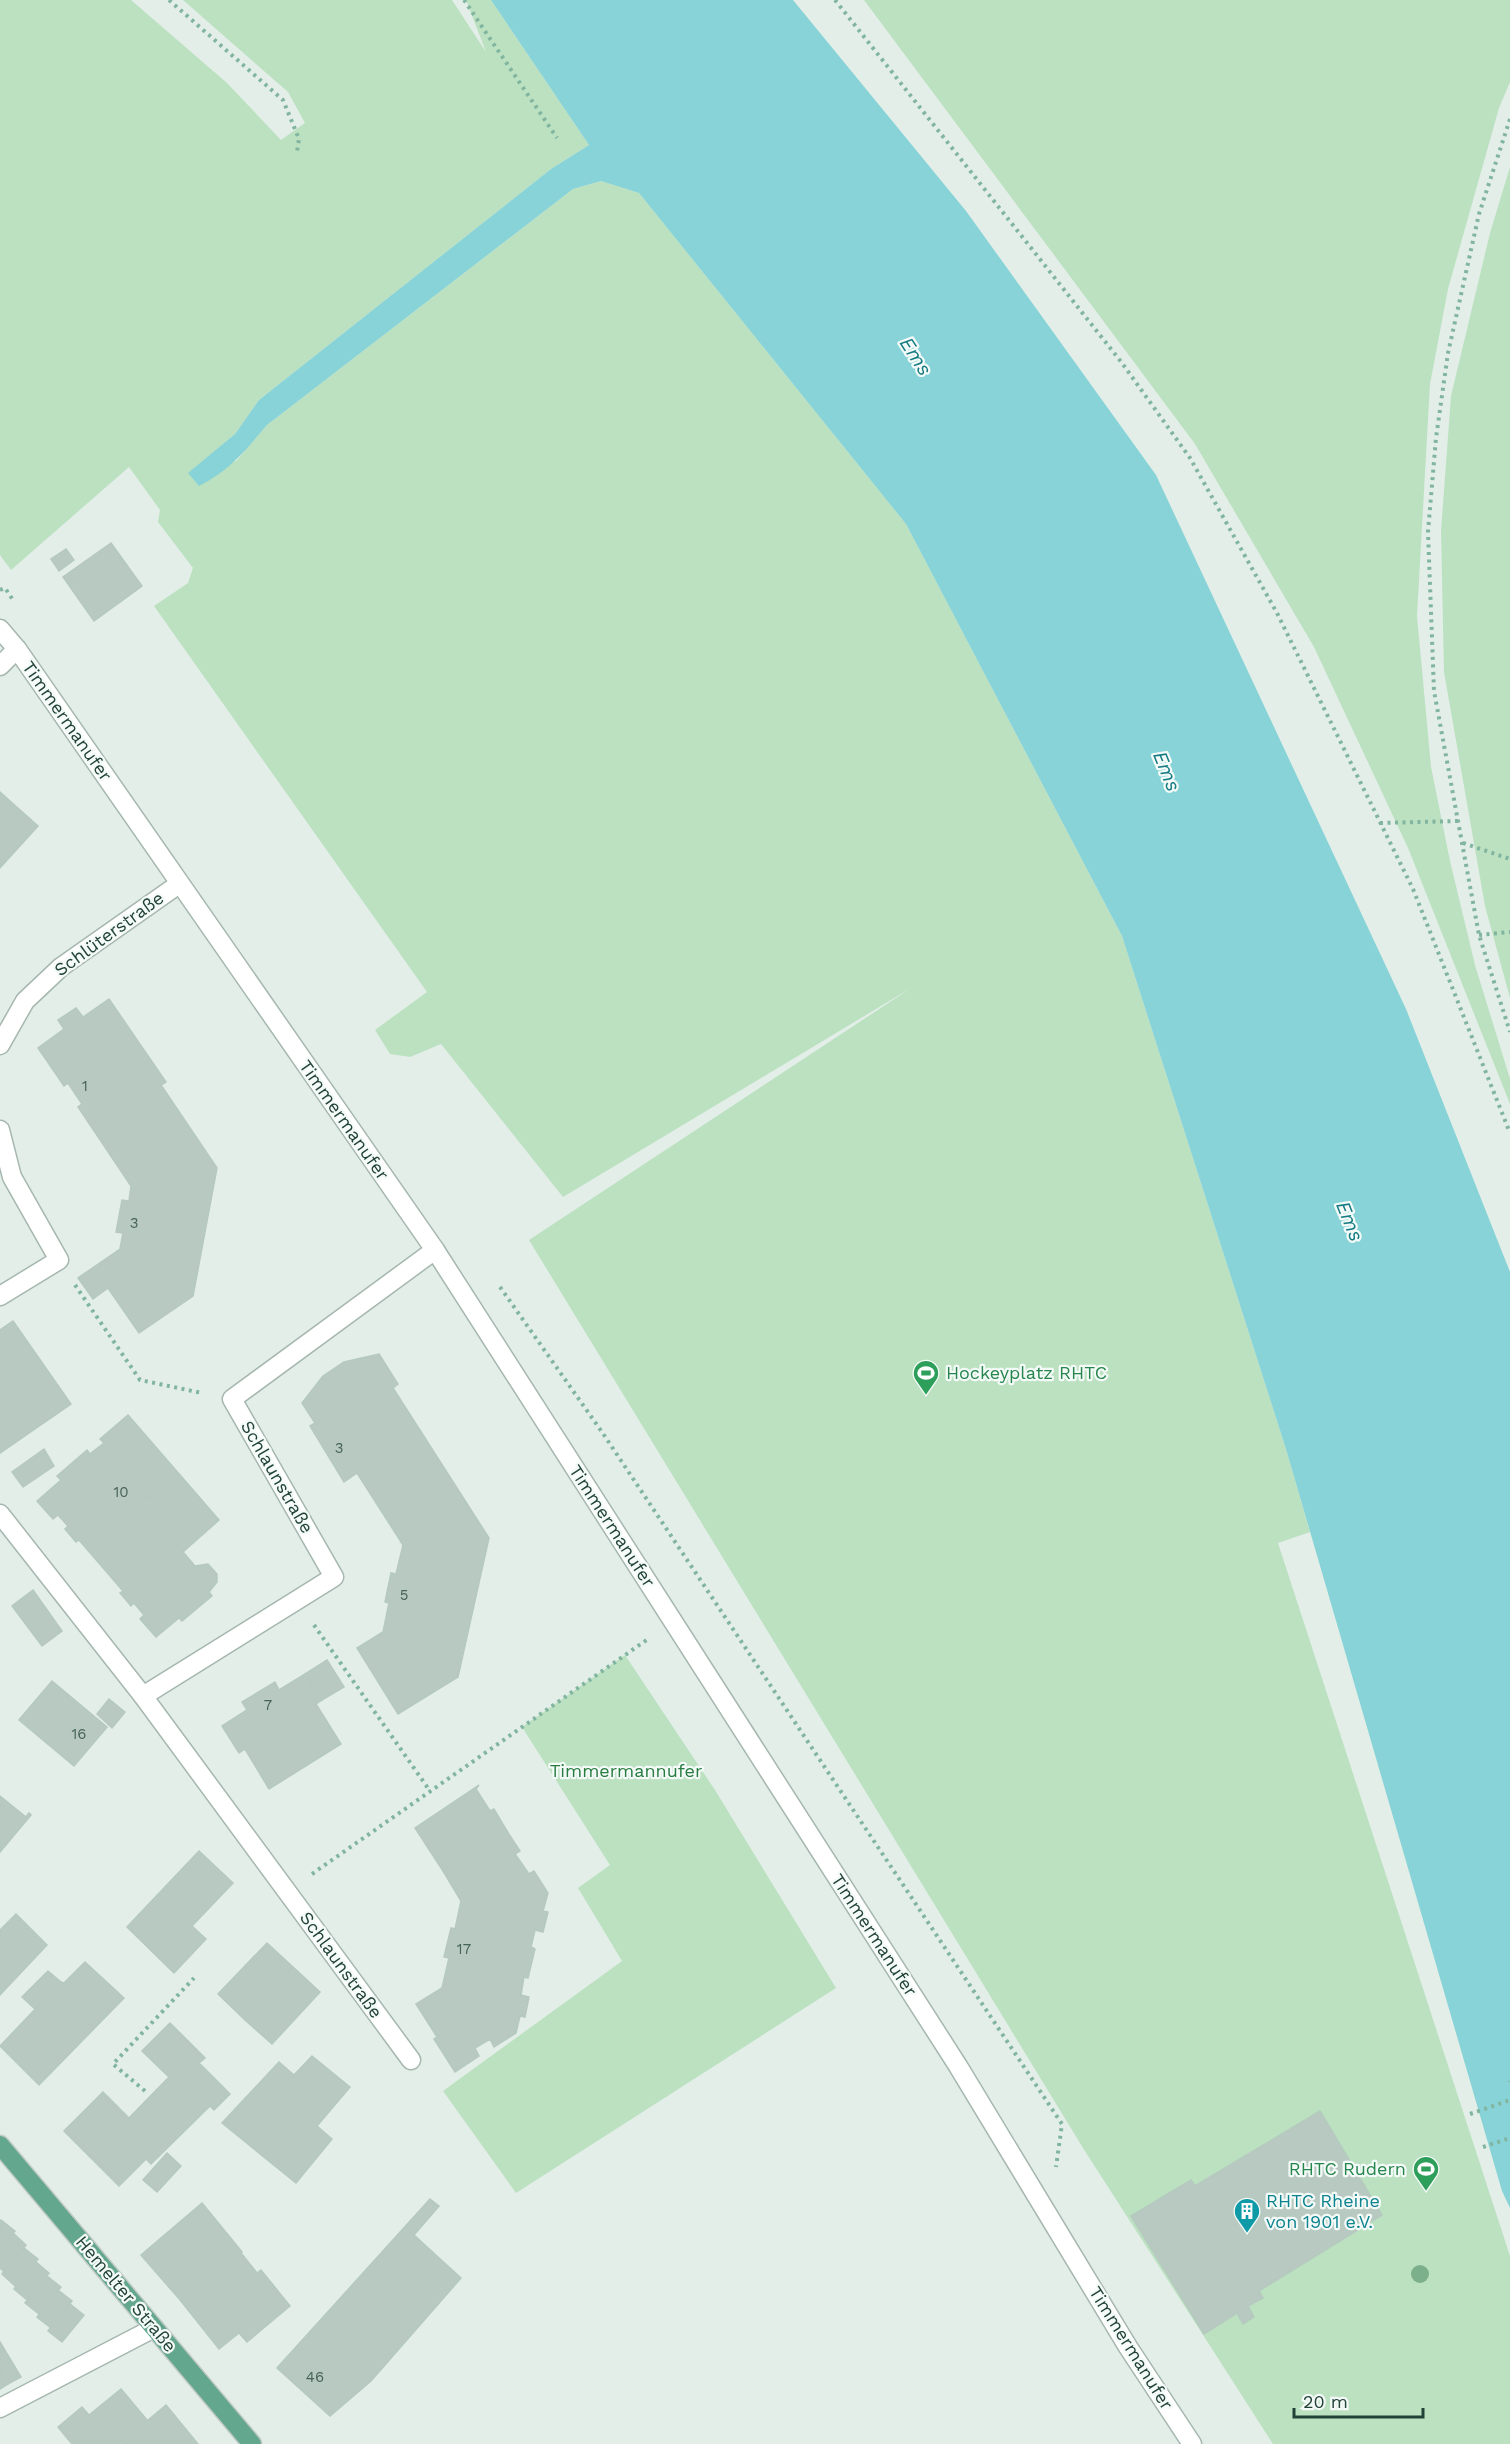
<svg xmlns="http://www.w3.org/2000/svg" width="1510" height="2444" viewBox="0 0 1510 2444" font-family="'Work Sans',sans-serif">
<style>
.green{fill:#bbe1c1}
.water{fill:#87d3d7}
.building{fill:#b8c9c1;stroke:#b5c9bf;stroke-width:1.5}
.lines{fill:none;stroke-linecap:round;stroke-linejoin:round}
.minor-casing{stroke:#a5b7af;stroke-width:21}
.major-casing{stroke:#c1cac7;stroke-width:21}
.path{stroke:#81b59f;stroke-width:4;stroke-dasharray:3 4.5;stroke-linecap:butt}
.minor{stroke:#fff;stroke-width:18}
.major{stroke:#64a78f;stroke-width:18}
.tree{fill:#7caf8c}
.labels{text-anchor:middle;stroke-width:4.5;stroke-linejoin:round;paint-order:stroke}
.number-label{font-size:15px;fill:#476459}
.street-label{font-size:18px;fill:#214236;stroke:#f4faf7}
.leisure-label{font-size:18px;fill:#27864d;stroke:#f4faf7;text-anchor:start}
.park-label{font-size:18px;fill:#277c40;stroke:#f4faf7}
.culture-label{font-size:18px;fill:#0d838f;stroke:#f4faf7;text-anchor:start}
.water-label{font-size:20px;font-style:italic;fill:#157c83;stroke:#f4faf7}
</style>
<rect width="100%" height="100%" fill="#e3eee8"/>
<g class="green">
<polygon points="0,0 131,0 227,83 281,140 305,123 288,92 183,0 452,0 486,52 466,0 491,0 589,145 551,169 259,400 235,434 189,473 236,461 267,425 573,189 601,181 639,193 906,524 1122,936 1286,1449 1310,1532 1278,1543 1510,2256 1510,2444 1273,2444 1083,2148 529,1240 911,988 563,1197 441,1044 410,1057 390,1054 375,1030 427,992 154,606 188,583 193,568 158,522 160,510 129,467 11,570 0,555"/>
<polygon points="864,0 1510,0 1510,82 1499,108 1448,289 1430,384 1417,616 1431,767 1450,861 1475,965 1510,1079 1510,1104 1408,848 1314,647 1195,444"/>
<polygon points="1510,167 1510,998 1485,906 1444,672 1441,531 1451,396 1490,233"/>
<polygon points="625,1655 715,1790 836,1988 516,2193 443,2091 622,1961 578,1888 610,1865 522,1727"/>
</g>
<path class="water" d="M491,0H793L966,211L1156,475L1406,1009L1510,1272V2208L1502,2191L1286,1449L1122,936L906,524L639,193L601,181L573,189L267,425C245,451 230,470 199,486L188,473L235,434L259,400L551,169L589,145Z"/>
<g class="building">
<polygon points="111,543 142,586 94,621 63,577"/>
<polygon points="66,549 74,560 59,571 51,559"/>
<polygon points="0,792 38,826 0,868"/>
<polygon points="109,999 166,1082 161,1085 217,1168 193,1296 139,1333 108,1288 93,1299 78,1278 120,1249 123,1233 116,1232 122,1200 129,1201 131,1186 78,1107 82,1104 68,1083 64,1086 38,1048 64,1029 58,1020 76,1008 83,1017"/>
<polygon points="13,1321 71,1404 0,1453 0,1330"/>
<polygon points="379,1354 398,1384 393,1388 489,1538 458,1677 398,1714 357,1648 383,1632 389,1603 385,1602 391,1573 396,1574 403,1545 357,1473 344,1482 310,1426 315,1423 302,1403 323,1376 344,1362"/>
<polygon points="128,1415 219,1520 183,1552 171,1538 175,1529 172,1520 154,1499 144,1497 138,1500 114,1472 118,1463 114,1452 105,1447 95,1450 104,1443 100,1439"/>
<polygon points="105,1447 111,1449 117,1458 117,1467 114,1472 138,1500 144,1497 154,1499 172,1520 175,1529 171,1538 195,1566 208,1564 217,1574 217,1582 209,1592 212,1596 182,1621 179,1618 156,1637 140,1619 144,1615 134,1603 131,1606 120,1593 123,1591 79,1540 76,1542 65,1529 68,1526 58,1515 53,1519 37,1501 61,1480 57,1476 87,1450 90,1454 95,1450"/>
<polygon points="44,1449 54,1466 23,1487 12,1472"/>
<polygon points="33,1590 62,1631 42,1646 12,1606"/>
<polygon points="327,1660 344,1687 322,1700 305,1674"/>
<polygon points="305,1674 322,1700 316,1704 341,1744 269,1789 245,1749 239,1753 222,1726 247,1710 242,1702 275,1682 279,1690"/>
<polygon points="52,1681 107,1727 74,1766 19,1720"/>
<polygon points="109,1699 125,1712 112,1728 97,1714"/>
<polygon points="479,1785 476,1789 490,1811 494,1809 507,1831 443,1871 415,1828"/>
<polygon points="0,1796 26,1817 29,1813 31,1815 0,1852"/>
<polygon points="507,1831 520,1851 515,1854 529,1874 534,1871 548,1893 543,1911 548,1912 543,1932 535,1930 531,1947 535,1949 528,1978 524,1977 521,1995 529,1997 525,2017 520,2016 516,2033 494,2047 490,2039 475,2048 479,2056 455,2072 434,2039 437,2037 416,2004 442,1988 449,1958 444,1957 451,1928 455,1929 461,1901 443,1871"/>
<polygon points="199,1851 233,1883 192,1926 206,1939 174,1973 127,1927"/>
<polygon points="16,1914 47,1945 0,1995 0,1930"/>
<polygon points="267,1943 293,1967 245,2020 218,1994"/>
<polygon points="85,1962 124,1998 39,2085 0,2046 61,1982 64,1983"/>
<polygon points="293,1967 320,1992 272,2044 245,2020"/>
<polygon points="48,1971 61,1982 35,2009 22,1997"/>
<polygon points="170,2023 205,2058 199,2063 230,2094 214,2110 210,2106 151,2164 146,2159 119,2186 64,2131 103,2092 129,2118 169,2077 142,2051"/>
<polygon points="312,2056 350,2087 317,2126 332,2139 296,2183 222,2123 279,2062 294,2075"/>
<polygon points="1320,2111 1382,2215 1259,2291 1263,2298 1248,2306 1254,2317 1243,2324 1237,2313 1204,2334 1131,2216 1191,2180 1195,2186"/>
<polygon points="167,2153 181,2166 157,2192 143,2180"/>
<polygon points="430,2199 439,2206 414,2235 461,2278 371,2381 330,2416 277,2368"/>
<polygon points="202,2203 242,2252 181,2301 141,2255"/>
<polygon points="1,2220 15,2231 0,2249 0,2221"/>
<polygon points="13,2233 26,2245 4,2272 0,2268 0,2249"/>
<polygon points="24,2248 38,2259 15,2286 2,2274"/>
<polygon points="241,2253 257,2273 261,2270 290,2306 247,2342 239,2333 219,2349 181,2301"/>
<polygon points="36,2262 49,2273 27,2300 14,2289"/>
<polygon points="47,2276 61,2287 39,2314 25,2303"/>
<polygon points="58,2290 72,2301 51,2328 37,2317"/>
<polygon points="70,2304 84,2315 62,2342 48,2331"/>
<polygon points="0,2342 21,2377 8,2384 0,2370"/>
<polygon points="0,2370 8,2384 0,2389"/>
<polygon points="121,2389 147,2420 120,2444 72,2444 58,2427 82,2407 89,2415"/>
<polygon points="166,2405 198,2444 123,2444 122,2442"/>
</g>
<g class="lines">
<g class="minor-casing">
<g id="minor">
<polyline points="0,629 17,649 435,1250 958,2066 1128,2347 1192,2444"/>
<polyline points="0,666 17,649"/>
<polyline points="0,1045 25,1001 61,967 179,884"/>
<polyline points="0,1130 12,1177 59,1260 0,1296"/>
<polyline points="0,1514 143,1696"/>
<polyline points="411,2060 143,1696 334,1577 232,1399 435,1250"/>
<polyline points="0,2408 154,2328"/>
</g>
</g>
<g class="major-casing">
<polyline id="major" points="0,2145 252,2444"/>
</g>
<g class="path">
<polyline points="169,0 283,100 299,139 297,152"/>
<polyline points="464,0 557,138"/>
<polyline points="835,0 1122,363 1190,458 1277,613 1413,889 1510,1133"/>
<polyline points="1510,119 1479,214 1448,353 1436,438 1428,532 1434,691 1479,935 1510,1032"/>
<polyline points="0,590 5,588 13,600"/>
<polyline points="1380,823 1458,821"/>
<polyline points="1463,843 1510,859"/>
<polyline points="1479,935 1510,932"/>
<polyline points="75,1285 140,1380 202,1393"/>
<polyline points="500,1287 602,1432 1062,2124 1056,2167"/>
<polyline points="314,1625 430,1791"/>
<polyline points="312,1874 648,1639"/>
<polyline points="1510,2081 1510,2082"/>
<polyline points="145,2091 113,2064 194,1978"/>
<polyline points="1470,2114 1510,2100"/>
<polyline points="1483,2147 1510,2138"/>
</g>
<use href="#minor" class="minor"/>
<use href="#major" class="major"/>
</g>
<circle class="tree" cx="1420" cy="2274" r="9"/>
<defs>
<g id="stadium-pin" transform="scale(1.35)"><path d="M0 17L-7.5 6A9.5 9.5 0 1 1 7.5 6Z" fill="#2e9e5b" stroke="#f4faf7"/><path d="M0-5a6.5 5 0 1 0 0 10a6.5 5 0 1 0 0-10ZM-3.5-1.8h7v3.6h-7Z" fill="#fff"/></g>
<g id="building-pin" transform="scale(1.35)"><path d="M0 17L-7.5 6A9.5 9.5 0 1 1 7.5 6Z" fill="#0f9aa8" stroke="#f4faf7"/><path d="M-4-6H4V6H1V3H-1V6H-4ZM-2.5-4.3h1.7v1.8h-1.7ZM.8-4.3h1.7v1.8H.8ZM-2.5-1h1.7V.8h-1.7ZM.8-1h1.7V.8H.8Z" fill="#fff"/></g>
</defs>
<g fill-rule="evenodd">
<use href="#stadium-pin" x="926" y="1373"/>
<use href="#stadium-pin" x="1426" y="2169"/>
<use href="#building-pin" x="1247" y="2211"/>
</g>
<g class="labels">
<g class="number-label">
<text x="85" y="1091">1</text>
<text x="134" y="1228">3</text>
<text x="339" y="1453">3</text>
<text x="121" y="1497">10</text>
<text x="404" y="1600">5</text>
<text x="268" y="1710">7</text>
<text x="79" y="1739">16</text>
<text x="464" y="1954">17</text>
<text x="315" y="2382">46</text>
</g>
<g class="street-label">
<text transform="translate(67 721) rotate(55)" y="6">Timmermanufer</text>
<text transform="translate(109 934) rotate(-36)" y="6">Schlüterstraße</text>
<text transform="translate(344 1120) rotate(55)" y="6">Timmermanufer</text>
<text transform="translate(277 1477) rotate(60)" y="6">Schlaunstraße</text>
<text transform="translate(612 1526) rotate(57)" y="6">Timmermanufer</text>
<text transform="translate(874 1935) rotate(57)" y="6">Timmermanufer</text>
<text transform="translate(341 1965) rotate(54)" y="6">Schlaunstraße</text>
<text transform="translate(126 2294) rotate(50)" y="6">Hemelter Straße</text>
<text transform="translate(1131 2348) rotate(58)" y="6">Timmermanufer</text>
</g>
<g class="leisure-label">
<text x="946" y="1379">Hockeyplatz RHTC</text>
<text x="1406" y="2175" text-anchor="end">RHTC Rudern</text>
</g>
<g class="park-label">
<text x="626" y="1777">Timmermannufer</text>
</g>
<g class="culture-label">
<text x="1266" y="2207">RHTC Rheine<tspan x="1266" dy="21">von 1901 e.V.</tspan></text>
</g>
<g class="water-label">
<text transform="translate(916 356) rotate(57)" y="7">Ems</text>
<text transform="translate(1167 771) rotate(68)" y="7">Ems</text>
<text transform="translate(1350 1221) rotate(68)" y="7">Ems</text>
</g>
</g>
<path d="M1294 2408v9h129v-9" fill="none" stroke="#214236" stroke-width="3"/>
<text x="1303" y="2408" font-size="18" fill="#214236" stroke="#f4faf7" stroke-width="4.5" paint-order="stroke">20 m</text>
</svg>
